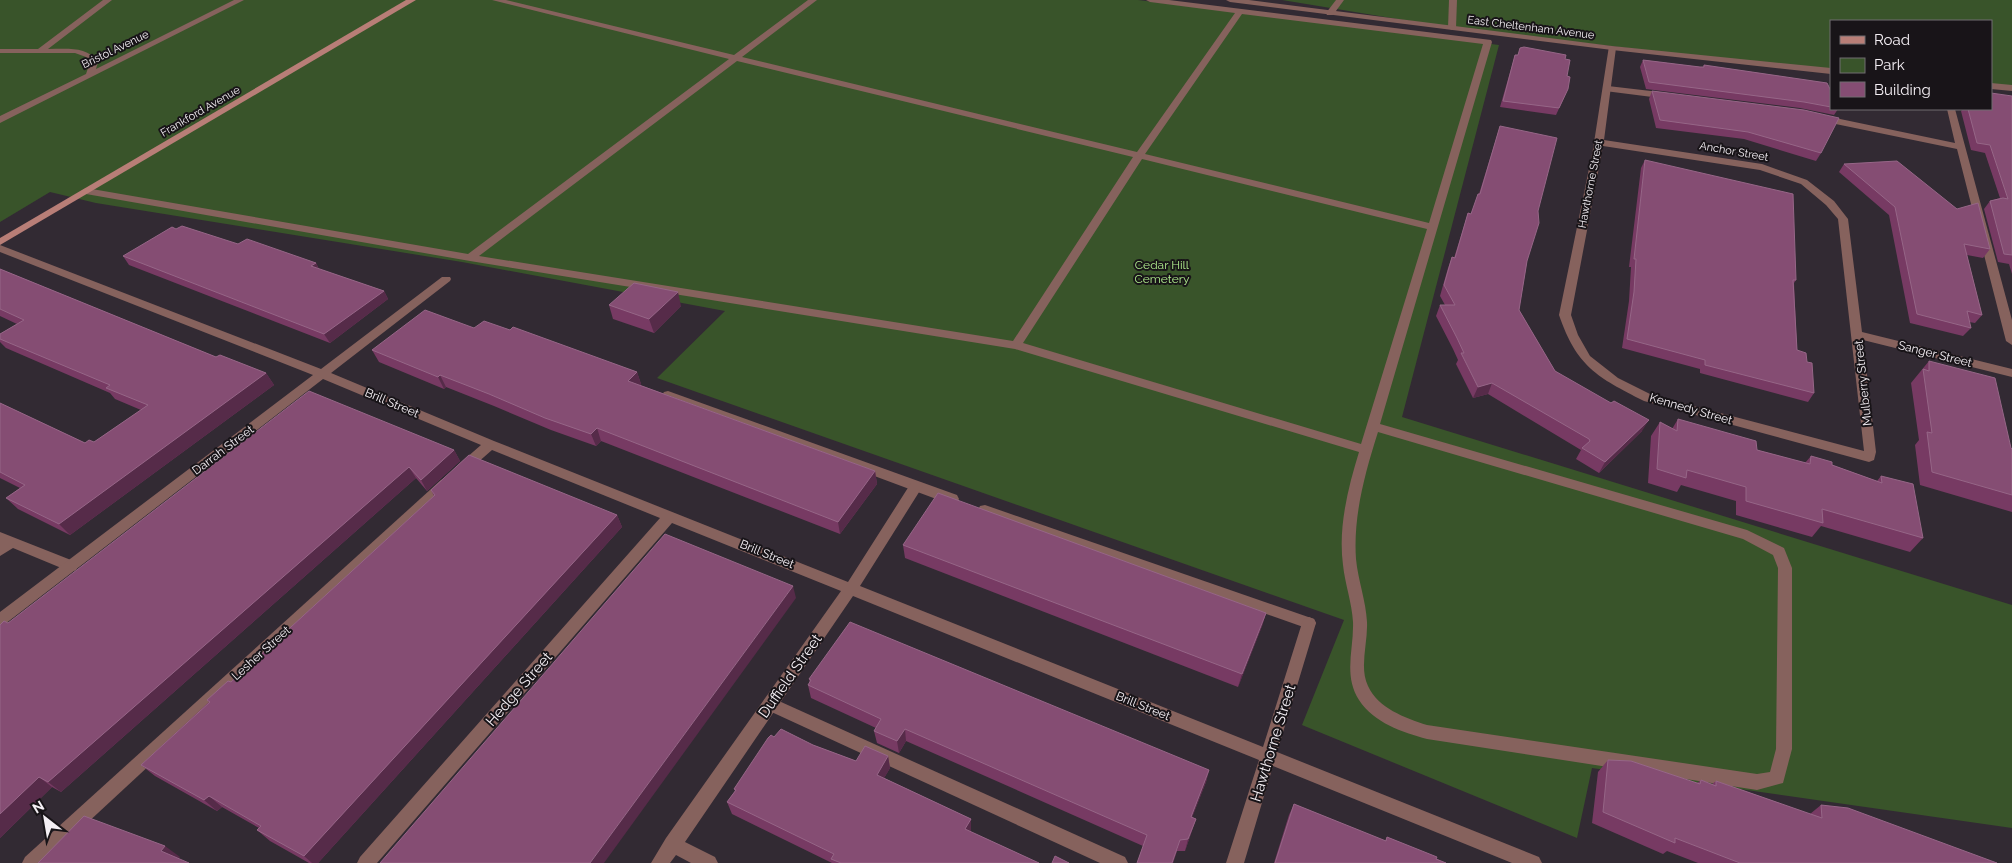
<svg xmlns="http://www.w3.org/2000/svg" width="2012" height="863" viewBox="0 0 2012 863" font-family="Raleway,sans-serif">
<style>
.green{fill:#39542a}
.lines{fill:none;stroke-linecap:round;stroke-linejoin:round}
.service{fill:#86625d;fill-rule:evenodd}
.minor{fill:#86625d;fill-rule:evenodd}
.tertiary{fill:#86625d;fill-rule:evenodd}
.secondary{fill:#b87e77;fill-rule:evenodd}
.wall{fill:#773a63}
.shaded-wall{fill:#562b49}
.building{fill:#854d73;stroke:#966687}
.labels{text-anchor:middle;stroke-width:4;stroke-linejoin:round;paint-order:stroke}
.far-street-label{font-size:11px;fill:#f4eff4;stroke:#181418}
.park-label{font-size:12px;fill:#afeb8d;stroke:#181418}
.street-label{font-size:12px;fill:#f4eff4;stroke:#181418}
.near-street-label{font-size:15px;fill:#f4eff4;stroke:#181418}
</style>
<rect width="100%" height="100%" fill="#322a33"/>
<g class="green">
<polygon points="0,0 1138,0 1499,45 1402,417 2012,605 2012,828 1592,768 1577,838 1302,725 1344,620 657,378 725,311 462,262 96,203 50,192 0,222"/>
<polygon points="1282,0 2012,0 2012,88 1991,86 1991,21 1831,21 1831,71 1452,28"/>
</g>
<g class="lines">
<g class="service">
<path d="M103,0H112L48,49C67,49 87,46 98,62L96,69L234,0H244L0,123V116L86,74L90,62L86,57L75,53H0V49H38Z"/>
<path d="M492,0H506L734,55L808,0H817L742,57L1137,152L1235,13L1150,2L1146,0H1169L1491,40L1492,42L1380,424L1747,530L1784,548L1792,568V749L1783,783L1757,790L1427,739C1402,732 1374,723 1359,700C1343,675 1354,649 1353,622C1352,603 1345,584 1343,565C1338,527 1348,488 1359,452L1015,349L470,261L86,194L81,191L86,188L468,254L729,59ZM1242,14L1483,44L1429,223L1145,154ZM737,61L1133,157L1013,341L479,256ZM1142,159L1427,229L1361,444L1023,343ZM1378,432L1743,539L1773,555L1778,568L1776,749L1770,772L1757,774L1427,725C1405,718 1378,708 1368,686C1359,667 1368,643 1367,622C1366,601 1358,580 1356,559C1353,516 1365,473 1378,432Z"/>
<polygon points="1336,0 1344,0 1333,15 1327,15 1326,13"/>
<polygon points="1449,0 1457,0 1456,28 1452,30 1448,28"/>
<polygon points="1608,86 1668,93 1672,96 1668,99 1605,91 1605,87"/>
<polygon points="1947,109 1955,109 2012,320 2012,345 2006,341 1957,149 1821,121 1816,118 1821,115 1955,143"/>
<polygon points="668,391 957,495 959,499 957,503 947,503 664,398 662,395 664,392"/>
<polygon points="985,505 1314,619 1316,623 1314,627 1309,629 980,514 978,510 980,506"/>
<polygon points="0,532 76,562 78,566 76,570 71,572 13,548 0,556"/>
<polygon points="770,697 1125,857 1128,863 1100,863 765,709 762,704 765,699"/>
</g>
<g class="minor">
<path d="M1609,46L1616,48L1604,140L1762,164L1807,180L1834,201L1848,219L1862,332L2012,369V377L1863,340L1876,452L1874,460L1869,462L1644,401C1597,377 1577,367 1559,315L1593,149ZM1603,146L1760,170L1801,184L1826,205L1838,219L1864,451L1652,395L1618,378L1590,356L1578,335L1571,315Z"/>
<polygon points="0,245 321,369 442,277 450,277 451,279 450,281 331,373 494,441 848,582 911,483 921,483 923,486 921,489 860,586 1263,747 1302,623 1304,619 1309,617 1314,619 1316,623 1277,752 1539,857 1542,863 1512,863 1273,766 1244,863 1226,863 1259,760 853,596 685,842 715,857 718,863 691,863 676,855 670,863 651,863 666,838 841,591 672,523 377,863 357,863 360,857 660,518 492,450 468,471 458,471 457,468 458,465 481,445 323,379 5,624 0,626 0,612 313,375 0,252"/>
<polygon points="446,478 451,480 453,483 451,486 44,863 22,863 25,857 441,480"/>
</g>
<g class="tertiary">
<polygon points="1226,0 1249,0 1612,46 1831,68 1831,74 1612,50 1230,2"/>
<polygon points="1991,83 2012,85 2012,91 1991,89"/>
</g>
<polygon class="secondary" points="406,0 416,0 0,245 0,238"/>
</g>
<g class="wall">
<polygon points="1515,55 1565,59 1567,76 1568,89 1556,115 1500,107"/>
<polygon points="1643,60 1700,67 1703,67 1704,65 1831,91 1831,109 1838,109 1834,115 1800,108 1646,89 1640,67"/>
<polygon points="1652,91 1821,153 1816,161 1744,139 1656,128 1649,99"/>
<polygon points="2012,96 2012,274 2009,264 1998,262 1984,209 1990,201 2000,198 1985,153 1971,150 1961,111 1963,109 1968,109"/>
<polygon points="1500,126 1538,211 1527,261 1519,310 1555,371 1642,431 1599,473 1576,459 1581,450 1488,394 1473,398 1456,364 1458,360 1453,349 1436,316 1440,305 1445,305 1440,296 1448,268 1452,257 1454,258 1468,213 1471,214 1479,194"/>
<polygon points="1645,160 1796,280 1794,283 1797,350 1807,362 1814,393 1808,402 1700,373 1700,369 1622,348 1629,301 1631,267 1629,267 1641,168"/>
<polygon points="1844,164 1990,249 1983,258 1967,255 1982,315 1975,323 1969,322 1971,328 1963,336 1910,323 1889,215 1839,172"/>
<polygon points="238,244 316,263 319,269 384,291 388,299 330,343 129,265 123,256"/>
<polygon points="0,269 216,357 266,373 274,385 70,535 18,509 6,498 20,488 0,478 0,403 85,443 94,442 141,410 115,399 110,393 6,348 0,342 0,334 17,324 0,316"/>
<polygon points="609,305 681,306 654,333 613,319"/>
<polygon points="474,328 510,330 637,372 641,384 640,385 875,471 877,484 840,534 601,441 596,446 551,430 494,406 446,387 444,389 379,362 372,350"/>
<polygon points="1929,361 2012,449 2012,512 1920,485 1915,445 1919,440 1911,383"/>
<polygon points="1678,419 1757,450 1805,463 1811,456 1832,465 1877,481 1881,476 1923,538 1910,552 1821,526 1812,537 1736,515 1736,501 1681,485 1677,492 1648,483 1651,436 1660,422 1672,429"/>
<polygon points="454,450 460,461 427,491 416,478 61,792 52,787 0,838 0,625 8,623"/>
<polygon points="431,490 617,515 622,527 318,863 309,863 270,841 257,830 259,828 222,807 217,811 155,776 141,765 209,702 207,700 231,682 434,496"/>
<polygon points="903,545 1266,613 1262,626 1238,687 905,558"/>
<polygon points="809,679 1209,770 1206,782 1192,817 1196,819 1185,851 1177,851 1173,863 1137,863 1143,846 906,741 899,753 877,743 874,731 876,728 811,698 808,685 810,683"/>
<polygon points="774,737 813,745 856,761 888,756 890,768 884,778 971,819 971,832 1039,863 832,863 732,814 727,802 735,791 734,789"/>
<polygon points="1608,760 1697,783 1701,780 1712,784 1716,781 1810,814 1821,805 1997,863 1698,863 1667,851 1663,854 1592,823 1598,772"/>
<polygon points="1294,804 1385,841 1387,837 1446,863 1274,863 1289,815"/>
</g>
<g class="shaded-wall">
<polygon points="316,263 320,272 311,266"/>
<polygon points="384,291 388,299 330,343 324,334"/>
<polygon points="678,292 681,306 654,333 649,319"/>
<polygon points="637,372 641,384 632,393 628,381"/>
<polygon points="266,373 274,385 70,535 59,524"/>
<polygon points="440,375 446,387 444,389 438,377"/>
<polygon points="1492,383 1488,394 1473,398 1478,387"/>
<polygon points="1649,420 1642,431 1599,473 1605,462"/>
<polygon points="597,428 601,441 596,446 591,434"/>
<polygon points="454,450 460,461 427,491 421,480"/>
<polygon points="409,467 416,478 61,792 48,782"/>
<polygon points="875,471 877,484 840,534 838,522"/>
<polygon points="617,515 622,527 318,863 312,863 304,856"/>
<polygon points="793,586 796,598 604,863 590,863"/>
<polygon points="1266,613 1262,626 1238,687 1242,674"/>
<polygon points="905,729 906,741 899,753 897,741"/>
<polygon points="888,756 890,768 879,787 877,775"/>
<polygon points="1209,770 1206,782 1188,828 1191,817"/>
<polygon points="39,777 52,787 0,838 0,814"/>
<polygon points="209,796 222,807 217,811 204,800"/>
<polygon points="971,819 971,831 966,841 965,829"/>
<polygon points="1196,819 1192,830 1185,851 1188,839"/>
<polygon points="1180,840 1173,863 1172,863"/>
<polygon points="165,846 180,857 176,862 161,851"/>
</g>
<g class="building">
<polygon points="1524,47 1566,55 1565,59 1570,60 1567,76 1570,77 1568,89 1559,108 1503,101 1515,55 1518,55 1520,48"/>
<polygon points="1643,60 1700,67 1704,67 1704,65 1827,83 1831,91 1831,107 1804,102 1649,82"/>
<polygon points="1652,91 1804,110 1839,118 1821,153 1748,132 1660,120"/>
<polygon points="1991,93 2012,96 2012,255 2004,254 1990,201 2003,198 2008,199 1990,145 1977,143 1968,109 1991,109"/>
<polygon points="1500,126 1557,138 1538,211 1539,223 1527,261 1519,310 1555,371 1611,403 1614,401 1649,420 1605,462 1582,448 1590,441 1589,439 1492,383 1478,387 1461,353 1464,353 1457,338 1440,305 1455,305 1444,285 1452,257 1455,258 1468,213 1471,214 1478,194 1480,194"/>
<polygon points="1645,160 1793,194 1796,280 1793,280 1797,350 1806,353 1807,362 1812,363 1814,393 1705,365 1705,360 1627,339 1634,292 1636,259 1634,259"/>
<polygon points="1897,161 1957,209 1978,203 1990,249 1964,244 1982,315 1967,311 1971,328 1917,314 1895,207 1844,164"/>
<polygon points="182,226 238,244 247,239 316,263 311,266 384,291 324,334 123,256 172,227 176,229"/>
<polygon points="0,269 216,357 220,355 266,373 59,524 6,498 25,485 0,472 0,403 85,443 89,440 94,442 148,405 106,388 110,385 0,339 0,334 24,320 0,309"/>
<polygon points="634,283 678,292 649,319 609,305"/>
<polygon points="425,310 474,328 484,321 510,330 513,327 637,372 628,381 875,471 838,522 597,428 591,434 545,418 489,394 440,375 438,377 372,350"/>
<polygon points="1929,361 1995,378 2011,448 2012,449 2012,495 1932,472 1927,432 1932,433 1923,369 1929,371"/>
<polygon points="309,391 454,450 421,480 409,467 48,782 39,777 0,814 0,625 4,621 8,623"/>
<polygon points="1678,419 1756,441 1757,450 1810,464 1811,456 1832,462 1832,465 1882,483 1881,476 1913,484 1923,538 1822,509 1823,523 1746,501 1746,487 1687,470 1686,478 1657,469 1660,422 1677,431"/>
<polygon points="469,455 617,515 304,856 257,830 261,826 209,796 204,800 141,765 210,702 207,700 228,681 231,682 435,495 431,490"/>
<polygon points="938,493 1266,613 1242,674 903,545"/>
<polygon points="665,534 793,586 590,863 380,863"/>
<polygon points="850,622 1209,770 1191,817 1196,819 1188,839 1180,840 1172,863 1137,863 1147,835 905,729 897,741 874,731 881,719 808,685 811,680 809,679"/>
<polygon points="781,729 813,745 856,761 865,746 888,756 877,775 971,819 965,829 1039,863 841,863 831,859 834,854 727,802 736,790 734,789 768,738 771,735 774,737"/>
<polygon points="1608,760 1631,761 1700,784 1701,780 1716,786 1716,781 1822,818 1821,805 1848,808 1997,863 1740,863 1675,838 1675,843 1603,812"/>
<polygon points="1294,804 1386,841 1387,837 1437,857 1436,859 1446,863 1275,863"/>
<polygon points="84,816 165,846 161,851 189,863 38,863"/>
<polygon points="1055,856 1069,863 1052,863"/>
</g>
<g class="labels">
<g class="far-street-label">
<text transform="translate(1531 27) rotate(7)" y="4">East Cheltenham Avenue</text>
<text transform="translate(115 49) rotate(-26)" y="4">Bristol Avenue</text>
<text transform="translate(200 111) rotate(-30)" y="4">Frankford Avenue</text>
<text transform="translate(1734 151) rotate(10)" y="4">Anchor Street</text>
<text transform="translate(1590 184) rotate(-79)" y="4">Hawthorne Street</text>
</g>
<g class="park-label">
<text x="1162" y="269">Cedar Hill<tspan x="1162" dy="14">Cemetery</tspan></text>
</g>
<g class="street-label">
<text transform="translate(1935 354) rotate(14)" y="4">Sanger Street</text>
<text transform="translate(1863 383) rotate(-96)" y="4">Mulberry Street</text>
<text transform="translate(392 403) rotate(23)" y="4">Brill Street</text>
<text transform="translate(1691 409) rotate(16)" y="4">Kennedy Street</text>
<text transform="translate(223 450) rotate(-37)" y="4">Darrah Street</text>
<text transform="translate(767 554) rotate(22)" y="4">Brill Street</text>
<text transform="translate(261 653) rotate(-42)" y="4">Lesher Street</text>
<text transform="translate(1143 706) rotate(22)" y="4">Brill Street</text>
</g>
<g class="near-street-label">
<text transform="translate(790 676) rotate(-55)" y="5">Duffield Street</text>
<text transform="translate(519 689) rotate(-49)" y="5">Hedge Street</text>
<text transform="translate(1273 743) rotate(-73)" y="5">Hawthorne Street</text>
</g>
</g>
<rect x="1830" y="20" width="162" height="90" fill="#181418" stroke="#706c70"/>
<rect x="1840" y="36" width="25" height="8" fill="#b87e77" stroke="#706c70"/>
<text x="1874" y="45" font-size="15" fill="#f4eff4">Road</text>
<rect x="1840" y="58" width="25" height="15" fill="#39542a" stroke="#706c70"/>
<text x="1874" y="70" font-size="15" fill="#f4eff4">Park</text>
<rect x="1840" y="82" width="25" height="15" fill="#854d73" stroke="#706c70"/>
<text x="1874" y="95" font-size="15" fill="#f4eff4">Building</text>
<g transform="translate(45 818) rotate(329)" stroke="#181418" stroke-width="4" paint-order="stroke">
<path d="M0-4L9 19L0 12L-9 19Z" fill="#f4eff4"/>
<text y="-8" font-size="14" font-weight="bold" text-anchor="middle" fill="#f4eff4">N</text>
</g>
</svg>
